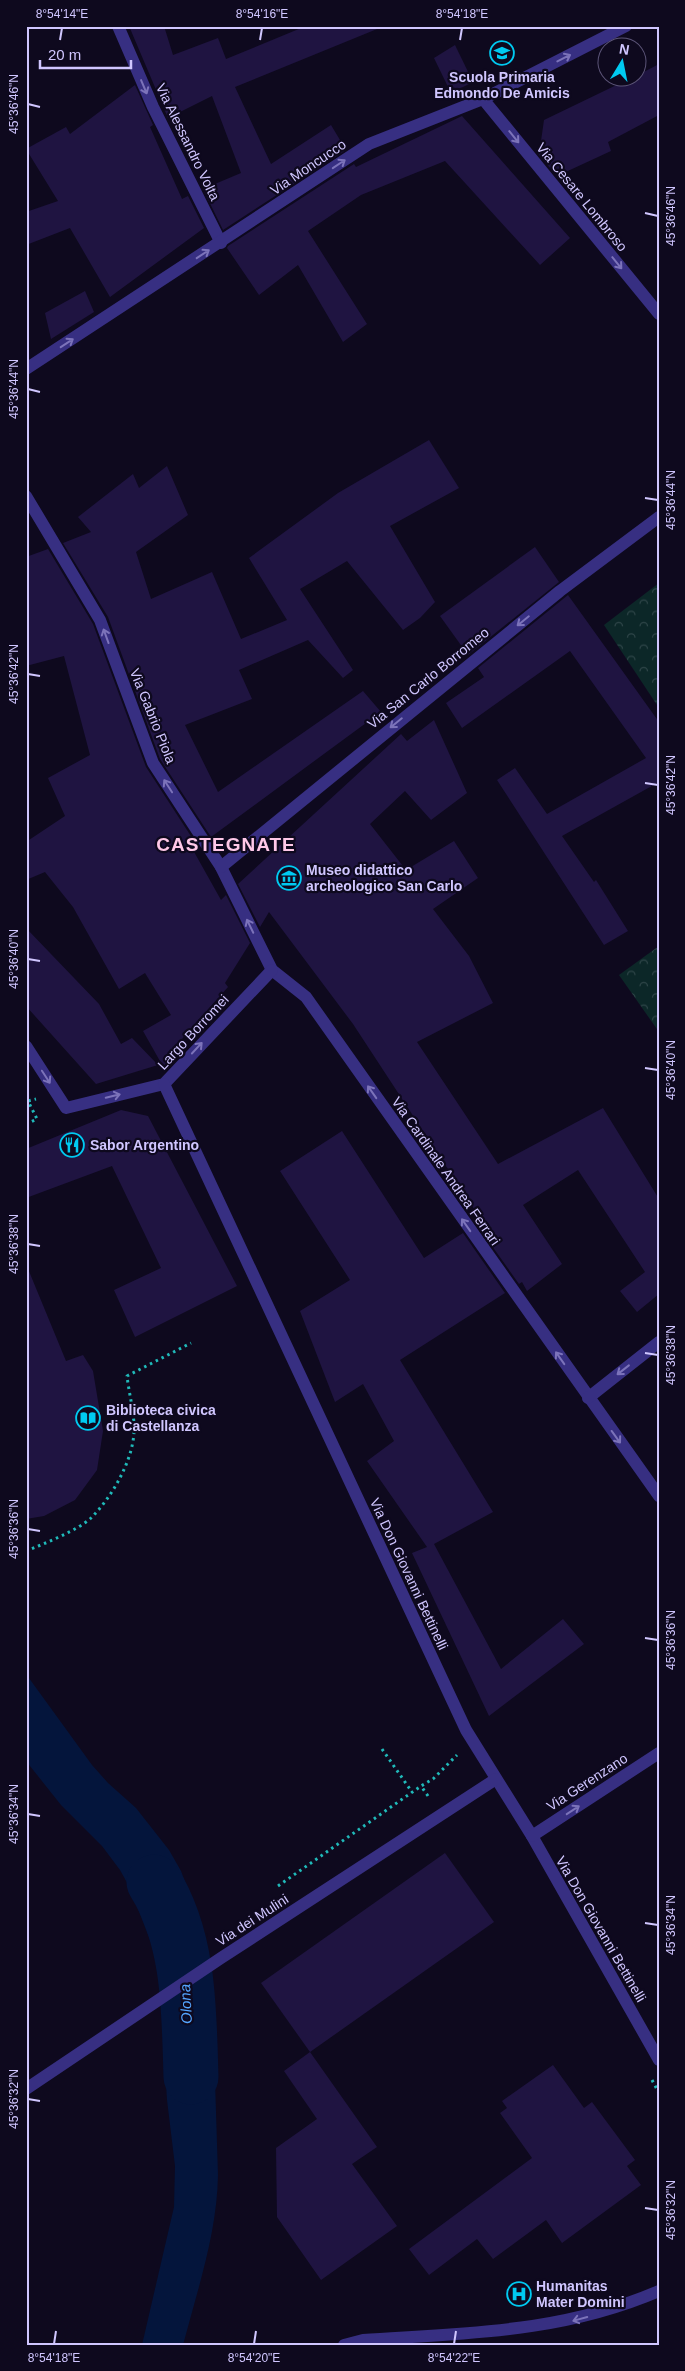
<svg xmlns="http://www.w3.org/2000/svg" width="685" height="2371" viewBox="0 0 685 2371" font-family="Arial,sans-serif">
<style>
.park{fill:url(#park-crowns)}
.water{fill:#04153c}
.pier{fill:#0e091e}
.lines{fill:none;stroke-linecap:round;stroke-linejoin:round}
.river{stroke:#04153c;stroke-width:55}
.building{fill:#1f1441}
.path{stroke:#20b9b9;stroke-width:3;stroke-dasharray:2.5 4;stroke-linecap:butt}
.minor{stroke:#372f82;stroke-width:12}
.oneway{stroke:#7c73ba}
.ticks{fill:none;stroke:#d0c6ff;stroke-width:2}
.labels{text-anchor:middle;stroke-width:4.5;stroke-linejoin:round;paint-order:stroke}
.poi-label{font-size:14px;font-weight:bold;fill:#d0c6ff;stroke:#0e091e;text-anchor:start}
.street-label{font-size:14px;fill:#d0c6ff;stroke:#0e091e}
.water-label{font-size:15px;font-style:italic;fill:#54a5ff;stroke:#0e091e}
.district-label{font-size:19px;font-weight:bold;letter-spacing:1px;fill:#ffc8e8;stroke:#0e091e}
.neatline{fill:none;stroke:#d0c6ff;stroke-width:2}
.ticks-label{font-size:12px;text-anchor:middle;fill:#d0c6ff}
</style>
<defs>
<pattern id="park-crowns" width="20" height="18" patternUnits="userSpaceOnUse" patternTransform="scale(1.25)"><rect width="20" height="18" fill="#0c2728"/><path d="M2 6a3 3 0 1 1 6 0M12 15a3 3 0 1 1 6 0" fill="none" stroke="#2e4548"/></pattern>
</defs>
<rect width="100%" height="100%" fill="#0e091e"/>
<g class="park">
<polygon points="659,583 659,708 604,625"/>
<polygon points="659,946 659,1032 619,975"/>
</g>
<g class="water">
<polygon points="26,1674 92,1765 108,1783 136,1808 169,1850 181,1871 205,1935 160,1966 130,1888 120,1870 102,1846 61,1805 26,1761"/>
<path d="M212,1985L218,2175C217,2233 198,2288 183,2345H142L174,2207L175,2166L167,2100L162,2017Z"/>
</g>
<g class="pier">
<polygon points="208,1933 207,1937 162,1968 158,1967"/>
<polygon points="210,1982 214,1983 162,2017 161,2015"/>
</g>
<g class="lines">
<path class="river" d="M154,1882C190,1939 189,2012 191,2077"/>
</g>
<g class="building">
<polygon points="129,26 164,26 173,55 218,38 226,59 306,26 382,27 235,87 271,164 331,125 346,150 223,230 203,189 241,173 212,96 168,118"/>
<polygon points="455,45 473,82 451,93 434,58"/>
<polygon points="659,64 659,115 608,142 611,151 557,176 539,155 544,120 631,78 638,78 638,75"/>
<polygon points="135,85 153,125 150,127 182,199 188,196 204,228 110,297 70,228 26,245 26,212 58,201 26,149 66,127 70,134"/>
<polygon points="462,116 570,238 540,265 445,161 361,195 308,231 367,324 343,342 298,265 259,295 227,248 228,246 354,164 356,167"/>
<polygon points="85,291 94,312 51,339 45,313"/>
<polygon points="429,440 459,488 390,526 435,602 420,618 403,630 347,561 300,589 353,670 343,678 308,640 239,670 252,699 185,725 218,792 363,691 381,712 211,837 160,759 108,617 63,543 91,532 78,517 133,474 139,488 167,466 188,515 136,552 151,599 212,572 241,639 287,620 249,558 338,493"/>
<polygon points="535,547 559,582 468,655 440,616"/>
<polygon points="48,549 93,624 146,767 198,847 193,850 221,900 226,895 250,943 225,983 228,987 184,1036 165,1070 143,1031 171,1015 145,973 119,989 73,907 45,872 26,880 26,842 65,816 48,778 90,755 64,656 26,666 26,557"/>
<polygon points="568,595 659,722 659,782 562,836 594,882 596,880 628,931 604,945 497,780 515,768 547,814 646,758 570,651 462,728 446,703 484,677 478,668"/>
<polygon points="434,720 467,793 431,820 405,791 370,824 406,870 454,841 478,878 433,909 469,956 493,1003 417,1042 498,1164 603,1108 659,1199 659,1294 637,1312 620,1291 645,1272 578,1170 523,1205 562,1264 527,1291 522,1282 519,1284 477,1225 482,1221 353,1024 269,912 260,927 238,884 401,734 407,741"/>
<polygon points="26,928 99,1004 121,1044 132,1038 158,1065 96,1084 26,1006"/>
<polygon points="121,1110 148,1116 237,1286 135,1337 114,1290 161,1268 112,1166 26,1198 26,1149"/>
<polygon points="342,1131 424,1258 463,1233 505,1293 400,1360 493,1512 434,1544 501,1669 563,1619 584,1644 489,1716 412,1553 427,1547 367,1461 394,1441 363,1384 335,1402 300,1311 350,1280 280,1171"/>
<polygon points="26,1264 66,1361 83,1355 93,1371 103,1431 97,1470 75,1500 44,1516 26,1519"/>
<polygon points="445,1853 494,1922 310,2052 261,1983"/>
<polygon points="310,2052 377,2147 352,2164 397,2226 321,2280 277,2217 276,2148 317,2119 284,2071"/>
<polygon points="553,2065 584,2108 592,2102 635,2160 627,2166 641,2185 562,2243 546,2220 493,2259 477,2239 429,2275 409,2249 532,2158 500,2113 507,2108 502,2101"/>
</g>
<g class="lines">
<g class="path">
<polyline points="26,1124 37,1119 28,1101 36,1099"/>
<path d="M26,1551C44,1544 78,1530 91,1518C112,1497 132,1462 134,1433C135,1415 129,1394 127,1376L191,1343"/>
<polyline points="382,1749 412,1792"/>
<polyline points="428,1796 421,1786 433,1779 457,1755"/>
<polyline points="278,1886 421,1786"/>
<polyline points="652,2080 659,2093"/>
</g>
<g class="minor">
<polyline points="118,26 153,107 221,243"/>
<polyline points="483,99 659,314"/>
<polyline points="26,369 369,144 483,99 626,26"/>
<polyline points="26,496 100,620 153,763 221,867 272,970 306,997 659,1496"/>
<polyline points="221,867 560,591 659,517"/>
<polyline points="26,1046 66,1108 164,1084 272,970"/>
<polyline points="164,1084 466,1730 532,1836 659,2060"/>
<polyline points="588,1398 659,1342"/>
<polyline points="532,1836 659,1753"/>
<polyline points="26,2089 221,1958 496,1779"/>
<path d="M344,2345L363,2340C467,2333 561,2333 659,2291"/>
</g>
</g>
<defs><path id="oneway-shaft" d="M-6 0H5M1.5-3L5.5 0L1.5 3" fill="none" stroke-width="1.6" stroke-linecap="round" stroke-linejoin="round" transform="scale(1.25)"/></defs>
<g class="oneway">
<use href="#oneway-shaft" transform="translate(564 58) rotate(-27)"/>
<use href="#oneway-shaft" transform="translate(144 87) rotate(67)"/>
<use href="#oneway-shaft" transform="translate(514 137) rotate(51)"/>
<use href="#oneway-shaft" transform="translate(339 164) rotate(-34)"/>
<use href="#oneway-shaft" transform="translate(203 254) rotate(-33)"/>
<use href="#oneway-shaft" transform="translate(617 263) rotate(51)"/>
<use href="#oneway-shaft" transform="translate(67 343) rotate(-33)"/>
<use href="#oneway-shaft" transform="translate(523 621) rotate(141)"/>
<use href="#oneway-shaft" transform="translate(106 636) rotate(-110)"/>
<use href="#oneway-shaft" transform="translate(396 723) rotate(141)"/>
<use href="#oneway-shaft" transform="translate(168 786) rotate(-123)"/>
<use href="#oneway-shaft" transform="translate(250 926) rotate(-116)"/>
<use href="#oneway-shaft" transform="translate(197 1048) rotate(-47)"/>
<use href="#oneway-shaft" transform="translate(46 1077) rotate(57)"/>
<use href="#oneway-shaft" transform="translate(372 1092) rotate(-125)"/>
<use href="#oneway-shaft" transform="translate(113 1096) rotate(-14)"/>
<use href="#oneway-shaft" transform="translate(466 1225) rotate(-125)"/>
<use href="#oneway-shaft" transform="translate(560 1358) rotate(-125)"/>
<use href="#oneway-shaft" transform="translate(623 1370) rotate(142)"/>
<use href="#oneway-shaft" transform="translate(616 1437) rotate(54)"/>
<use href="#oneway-shaft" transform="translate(573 1810) rotate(-33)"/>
<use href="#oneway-shaft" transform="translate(580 2319) rotate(165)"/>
</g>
<path class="ticks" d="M60,40L62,28M260,40L262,28M460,40L462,28M28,104L40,107M645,213L658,216M28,389L40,392M645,498L658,500M28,674L40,676M645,783L658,785M28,959L40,961M645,1068L658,1070M28,1244L40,1246M645,1353L658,1355M28,1529L40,1531M645,1638L658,1640M28,1814L40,1816M645,1923L658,1925M28,2099L40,2101M645,2208L658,2210M54,2344L56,2331M254,2344L256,2331M454,2344L456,2331"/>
<defs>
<g id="school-ring" transform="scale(1.25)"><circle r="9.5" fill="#0e091e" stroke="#00caf1" stroke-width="1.5"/><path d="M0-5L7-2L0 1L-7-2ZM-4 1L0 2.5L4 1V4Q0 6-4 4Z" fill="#00caf1"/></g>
<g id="museum-ring" transform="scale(1.25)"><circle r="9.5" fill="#0e091e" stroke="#00caf1" stroke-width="1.5"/><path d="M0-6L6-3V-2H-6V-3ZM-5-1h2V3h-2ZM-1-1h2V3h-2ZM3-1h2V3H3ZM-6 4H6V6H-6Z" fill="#00caf1"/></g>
<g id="restaurant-ring" transform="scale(1.25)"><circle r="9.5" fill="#0e091e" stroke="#00caf1" stroke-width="1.5"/><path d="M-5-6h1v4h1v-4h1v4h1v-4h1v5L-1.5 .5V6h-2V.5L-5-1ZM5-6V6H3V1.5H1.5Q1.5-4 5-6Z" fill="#00caf1"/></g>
<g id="library-ring" transform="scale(1.25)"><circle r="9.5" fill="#0e091e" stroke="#00caf1" stroke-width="1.5"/><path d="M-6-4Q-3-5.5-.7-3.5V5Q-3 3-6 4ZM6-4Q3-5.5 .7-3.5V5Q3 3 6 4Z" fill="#00caf1"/></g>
<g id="hospital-ring" transform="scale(1.25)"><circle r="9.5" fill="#0e091e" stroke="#00caf1" stroke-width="1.5"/><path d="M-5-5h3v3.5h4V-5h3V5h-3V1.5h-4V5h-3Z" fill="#00caf1"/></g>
</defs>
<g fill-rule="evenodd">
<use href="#school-ring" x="502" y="53"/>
<use href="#museum-ring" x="289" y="878"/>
<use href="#restaurant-ring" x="72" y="1145"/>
<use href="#library-ring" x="88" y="1418"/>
<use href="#hospital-ring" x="519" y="2294"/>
</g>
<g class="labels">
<g class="poi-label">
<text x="502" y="82" text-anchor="middle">Scuola Primaria<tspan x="502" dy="16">Edmondo De Amicis</tspan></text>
<text x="306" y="875">Museo didattico<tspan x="306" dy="16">archeologico San Carlo</tspan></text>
<text x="90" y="1150">Sabor Argentino</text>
<text x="106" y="1415">Biblioteca civica<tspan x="106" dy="16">di Castellanza</tspan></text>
<text x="536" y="2291">Humanitas<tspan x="536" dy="16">Mater Domini</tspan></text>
</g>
<g class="street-label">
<text transform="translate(188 142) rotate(64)" y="5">Via Alessandro Volta</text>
<text transform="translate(308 167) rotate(-34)" y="5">Via Moncucco</text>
<text transform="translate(582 197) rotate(51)" y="5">Via Cesare Lombroso</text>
<text transform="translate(428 678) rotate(-39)" y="5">Via San Carlo Borromeo</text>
<text transform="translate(153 716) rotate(68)" y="5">Via Gabrio Piola</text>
<text transform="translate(193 1032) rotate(-47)" y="5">Largo Borromei</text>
<text transform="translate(446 1171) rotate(55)" y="5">Via Cardinale Andrea Ferrari</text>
<text transform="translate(409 1574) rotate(65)" y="5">Via Don Giovanni Bettinelli</text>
<text transform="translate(587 1782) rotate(-33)" y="5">Via Gerenzano</text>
<text transform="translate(252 1920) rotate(-33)" y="5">Via dei Mulini</text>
<text transform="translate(601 1929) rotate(60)" y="5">Via Don Giovanni Bettinelli</text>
</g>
<g class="water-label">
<text transform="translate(186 2004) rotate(-93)" y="5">Olona</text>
</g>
<g class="district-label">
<text x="226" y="851">CASTEGNATE</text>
</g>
</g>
<rect width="685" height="2371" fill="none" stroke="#0e091e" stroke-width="55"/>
<g transform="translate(622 62) rotate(10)"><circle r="24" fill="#0e091e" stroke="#5c5578"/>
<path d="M0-4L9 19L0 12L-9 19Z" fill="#00caf1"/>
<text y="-8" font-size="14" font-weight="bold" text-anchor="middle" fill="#d0c6ff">N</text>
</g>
<path d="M40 60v8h91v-8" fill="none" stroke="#d0c6ff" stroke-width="2.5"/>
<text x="48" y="60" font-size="15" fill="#d0c6ff" stroke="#0e091e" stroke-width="4" paint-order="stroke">20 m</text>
<rect x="28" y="28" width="630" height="2316" class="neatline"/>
<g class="ticks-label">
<text x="62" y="18">8°54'14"E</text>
<text x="262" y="18">8°54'16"E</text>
<text x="462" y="18">8°54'18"E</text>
<text transform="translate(14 104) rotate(-90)" y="4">45°36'46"N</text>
<text transform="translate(671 216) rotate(-90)" y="4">45°36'46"N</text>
<text transform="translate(14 389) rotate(-90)" y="4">45°36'44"N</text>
<text transform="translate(671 500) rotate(-90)" y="4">45°36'44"N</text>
<text transform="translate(14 674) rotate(-90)" y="4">45°36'42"N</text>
<text transform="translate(671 785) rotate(-90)" y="4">45°36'42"N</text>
<text transform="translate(14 959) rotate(-90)" y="4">45°36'40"N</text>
<text transform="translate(671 1070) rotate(-90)" y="4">45°36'40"N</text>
<text transform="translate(14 1244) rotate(-90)" y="4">45°36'38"N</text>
<text transform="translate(671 1355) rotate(-90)" y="4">45°36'38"N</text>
<text transform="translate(14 1529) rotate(-90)" y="4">45°36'36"N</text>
<text transform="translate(671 1640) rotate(-90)" y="4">45°36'36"N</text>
<text transform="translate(14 1814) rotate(-90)" y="4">45°36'34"N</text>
<text transform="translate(671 1925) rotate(-90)" y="4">45°36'34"N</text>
<text transform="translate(14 2099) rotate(-90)" y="4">45°36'32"N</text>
<text transform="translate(671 2210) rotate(-90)" y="4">45°36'32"N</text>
<text x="54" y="2362">8°54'18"E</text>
<text x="254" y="2362">8°54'20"E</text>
<text x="454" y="2362">8°54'22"E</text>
</g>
</svg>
